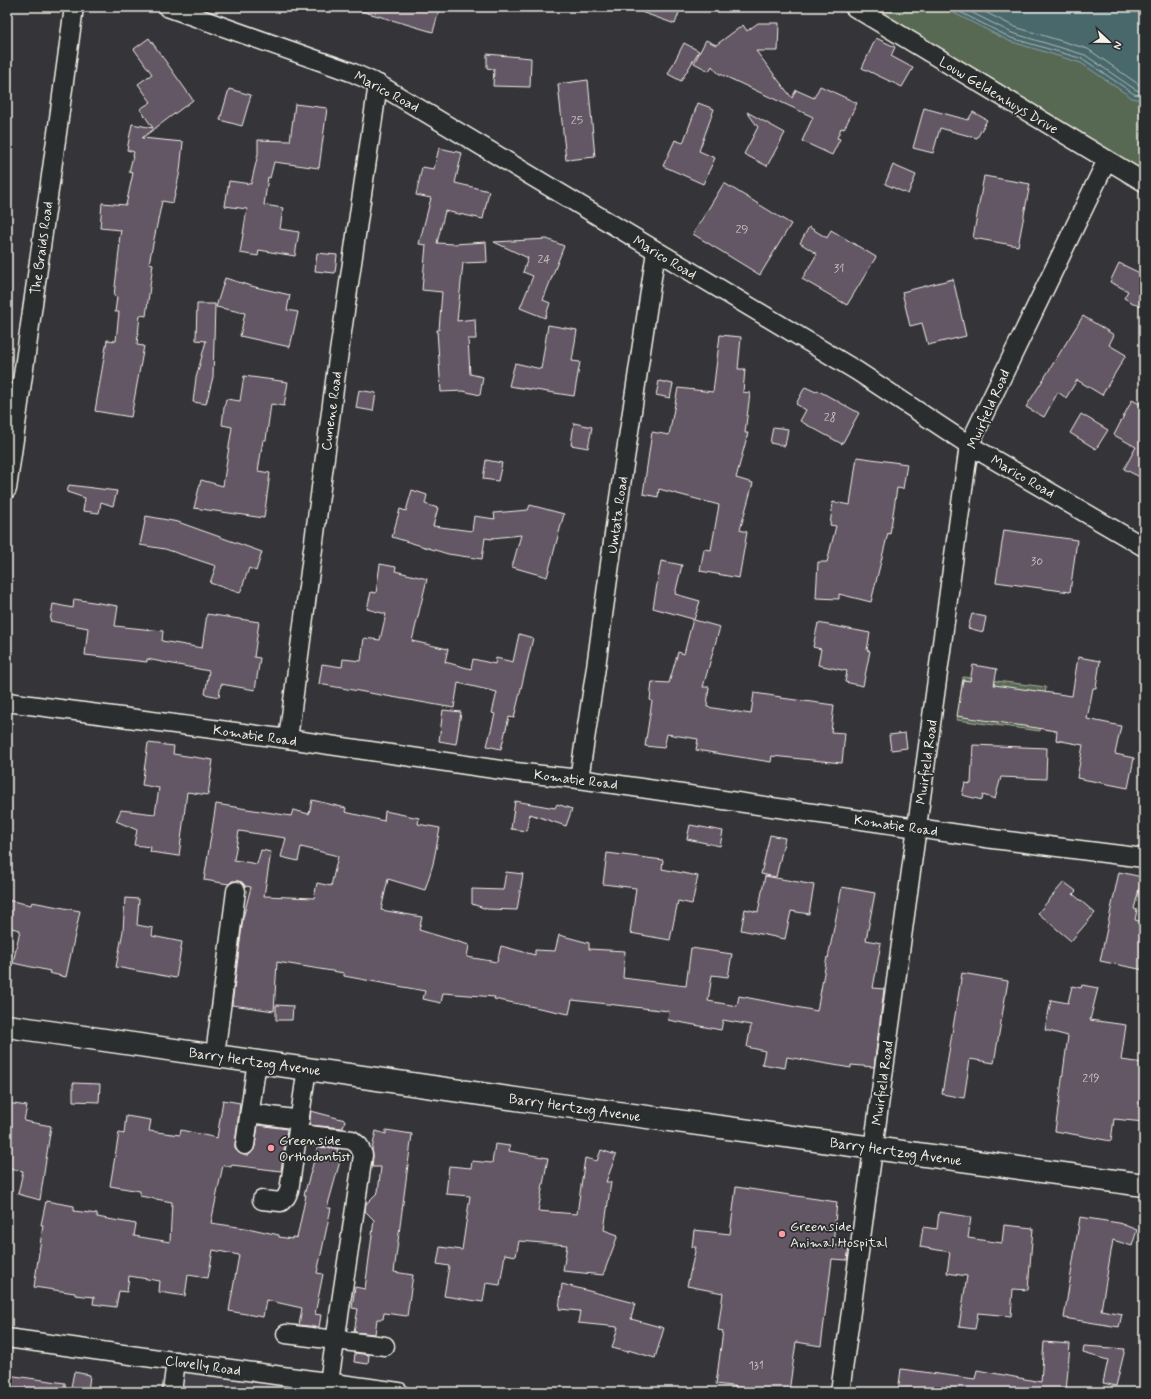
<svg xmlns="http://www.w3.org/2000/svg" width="1151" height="1399" viewBox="0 0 1151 1399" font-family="Mynerve,sans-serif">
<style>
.built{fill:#433f46}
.green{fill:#596952;stroke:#a6ad9d}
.water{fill:#4a676c;stroke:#8e9e9e}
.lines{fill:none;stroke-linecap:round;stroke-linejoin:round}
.shore{stroke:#b0bab6;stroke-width:1}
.building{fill:#635765;stroke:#f4f1e8;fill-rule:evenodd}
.minor-casing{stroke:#f4f1e8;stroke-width:21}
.major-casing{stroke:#f4f1e8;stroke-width:25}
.minor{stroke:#2a2d2e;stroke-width:18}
.major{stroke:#2a2d2e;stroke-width:22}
.poi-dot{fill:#ff9aa2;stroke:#2a2d2e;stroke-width:1.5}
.labels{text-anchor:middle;stroke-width:3.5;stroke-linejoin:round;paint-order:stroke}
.number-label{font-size:12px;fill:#d0cac7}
.street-label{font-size:14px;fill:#f4f1e8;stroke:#2a2d2e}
.poi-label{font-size:14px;fill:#f4f1e8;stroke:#2a2d2e;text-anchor:start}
</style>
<rect width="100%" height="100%" fill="#353539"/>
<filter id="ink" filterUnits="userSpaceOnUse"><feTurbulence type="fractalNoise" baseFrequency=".025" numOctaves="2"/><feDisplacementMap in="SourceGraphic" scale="8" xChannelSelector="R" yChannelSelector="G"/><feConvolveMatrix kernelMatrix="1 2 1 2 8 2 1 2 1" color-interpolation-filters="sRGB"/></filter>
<g filter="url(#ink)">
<polygon class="built" points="176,1361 400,1392 172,1392"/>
<g class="green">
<polygon points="850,7 1144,7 1144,187"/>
<polygon points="963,677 1046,687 1040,731 957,720"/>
</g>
<polygon class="water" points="942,7 1144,7 1144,101 1132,98 1081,63 1009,41"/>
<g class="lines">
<g class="shore">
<polyline points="950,7 1011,38 1083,59 1134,94 1144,96"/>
<polyline points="961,7 1012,33 1085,55 1136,90 1144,91"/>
<polyline points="975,7 1015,27 1088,49 1138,84 1144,85"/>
</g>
</g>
<g class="building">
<polygon points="361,7 440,7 433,32 361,11"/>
<polygon points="633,7 681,7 675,24 633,9"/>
<polygon points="758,23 779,23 778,51 756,51 792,98 796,90 814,98 820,86 857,103 844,129 841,128 837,138 840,139 832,155 802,141 813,117 718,73 712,66 709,71 694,63 706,40 716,45 743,25 747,31"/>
<polygon points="149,38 193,100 142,138 183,142 180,171 173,203 162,201 149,263 153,264 146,316 140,315 137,345 144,346 131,417 95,411 107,340 116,341 119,312 115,312 117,297 114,296 120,242 119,242 121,230 100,228 102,203 126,205 133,173 129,172 134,152 127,150 132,124 153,128 140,109 151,102 138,84 152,74 134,49"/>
<polygon points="876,38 895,47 891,56 913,68 902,87 862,68"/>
<polygon points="684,43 699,51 681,81 668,74"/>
<polygon points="487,54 531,58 530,87 493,86 494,69 487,68"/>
<polygon points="588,80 595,157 566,160 558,84"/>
<polygon points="229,89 251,95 242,126 220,120"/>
<polygon points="698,103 714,109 699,151 715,158 703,184 663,166 675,140 683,143"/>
<polygon points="295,104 327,108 319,168 274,162 270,178 268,177 264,205 283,208 280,229 299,232 295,256 259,250 258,256 240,253 247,209 225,206 229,181 251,184 258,154 258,140 290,141"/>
<polygon points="924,108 968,120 973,112 987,120 977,138 940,128 933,153 913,148"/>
<polygon points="747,112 785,133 767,166 744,154 758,127"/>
<polygon points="439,148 462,153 455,183 489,191 483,219 445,211 437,243 454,244 486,242 487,262 463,263 457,321 475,319 476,339 468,339 470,374 483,377 480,395 463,391 441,392 437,330 439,330 442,292 422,290 426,245 419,244 431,198 416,195 422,167 434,169"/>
<polygon points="893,165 916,175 908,194 885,184"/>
<polygon points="984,176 1030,184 1018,246 973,238"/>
<polygon points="724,183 791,224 760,275 693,234"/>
<polygon points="809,227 827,238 831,230 876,257 847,305 802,279 817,254 800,243"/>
<polygon points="547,239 564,246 543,300 550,303 545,318 520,308 533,276 523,272 528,258 494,242"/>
<polygon points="317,253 337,255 335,273 315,271"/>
<polygon points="1119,263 1144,275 1144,309 1124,298 1128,291 1110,282"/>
<polygon points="225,278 251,286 290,295 287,310 298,312 290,347 240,336 245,313 216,307"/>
<polygon points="953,279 966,336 928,345 922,323 910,326 902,292"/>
<polygon points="197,304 215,304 213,377 206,404 193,402 196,378 206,341 196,340"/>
<polygon points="1083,316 1114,335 1109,345 1126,355 1102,395 1077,380 1066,398 1058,392 1044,417 1026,407"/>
<polygon points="548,325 577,330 572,361 580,362 574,396 509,386 515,363 541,369"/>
<polygon points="720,335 741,337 738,369 745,369 743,392 750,393 745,433 748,433 736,478 753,483 740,530 747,532 739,578 700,571 704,549 711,550 719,505 659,489 658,497 643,494 652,432 669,435 678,388 713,392"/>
<polygon points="244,376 288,382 284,406 271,404 266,440 263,440 258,471 270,473 264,518 194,508 201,480 223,486 232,427 222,425 224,408 226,399 240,401"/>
<polygon points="659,381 673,384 670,398 656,395"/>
<polygon points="805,387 816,392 817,390 859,413 842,444 800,421 806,410 796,404"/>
<polygon points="359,390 376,393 373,411 356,408"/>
<polygon points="1132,400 1144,406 1144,479 1124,469 1136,447 1114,435"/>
<polygon points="1081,414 1108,430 1096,449 1070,433"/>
<polygon points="574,423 592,427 588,448 571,445"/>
<polygon points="773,427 788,429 785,446 770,443"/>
<polygon points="857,457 907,464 903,489 897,488 890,534 888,533 871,602 839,594 839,599 816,598 818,562 827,562 836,526 830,525 833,502 850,505"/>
<polygon points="486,460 502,463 498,481 483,479"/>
<polygon points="69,485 117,491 113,506 101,502 99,513 83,511 85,498 67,492"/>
<polygon points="412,490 427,495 425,504 438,508 433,526 472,531 474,516 495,519 494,513 528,510 530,505 564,514 547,577 512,567 521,535 492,538 492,539 485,538 482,559 448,554 392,537 400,509 406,511"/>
<polygon points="146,516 178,522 262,552 256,571 249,568 240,593 210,583 216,566 165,549 140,545"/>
<polygon points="1004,530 1077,540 1070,592 996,582"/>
<polygon points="661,561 682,565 675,594 700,601 694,620 720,627 703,687 709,687 707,707 751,714 754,693 781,697 781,698 834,705 831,732 845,733 842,763 772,756 771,762 696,750 698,739 667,734 664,748 645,746 652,701 650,700 652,682 669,683 678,652 684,654 693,619 653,608"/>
<polygon points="380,564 396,567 395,571 427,579 412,641 448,649 445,662 471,669 473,659 495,664 496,658 513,662 519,634 533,638 514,718 509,717 501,749 487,746 495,714 492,713 497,692 458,683 454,708 319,684 322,664 342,667 343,659 361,661 364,638 380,640 386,614 367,609 371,592 376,593"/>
<polygon points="74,599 118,606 115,626 163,631 162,641 202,648 207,614 259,622 254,657 260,658 255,690 221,684 219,697 205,694 209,671 147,659 147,662 85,655 88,628 50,621 53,604 73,608"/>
<polygon points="972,614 986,617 983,632 968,628"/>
<polygon points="818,623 870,633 867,650 870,651 863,686 845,682 847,671 818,665 821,649 813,647"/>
<polygon points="1078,657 1100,661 1096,688 1093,688 1087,719 1121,726 1115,754 1134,758 1128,788 1077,778 1083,745 1056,740 1057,731 957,716 963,680 970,681 973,665 997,669 994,685 1072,696"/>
<polygon points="443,710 461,712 456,744 439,741"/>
<polygon points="905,733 907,748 891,750 889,735"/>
<polygon points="148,743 174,746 173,754 213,760 208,795 187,792 179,856 150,852 151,847 134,845 137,830 116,821 121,810 155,814 159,788 142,785"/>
<polygon points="973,745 1047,748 1046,779 1001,777 995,799 983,795 982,800 962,795 965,783 971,784"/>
<path d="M312,800L346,808L345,812L384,821L385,811L419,818L418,824L440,828L433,864L425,890L388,879L381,910L422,917L419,930L469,945L467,957L497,962L501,946L535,955V950L555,951L559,935L589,943V949L625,951L623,978L686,986L691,948L732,954L728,977L712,975L708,1001L737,1006L739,996L817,1011L827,957L828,958L842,887L875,893L866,940L881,943L873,988L884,989L874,1067L851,1065V1068L787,1057L785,1068L762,1064L765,1051L747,1047L751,1025L723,1020L721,1030L668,1020L669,1011L572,1000L569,1014L494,999L495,997L443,993L441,1003L423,999L425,991L344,976V973L277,962L274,1011L232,1005L243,918L251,887L245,886L242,882L238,881H232L229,884L204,880L216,804L291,816L293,810L309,814ZM239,831L286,838L281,857L298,861L301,847L338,856L331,886L317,883L314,898L264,896L271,852L261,850L257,864L234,860Z"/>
<polygon points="515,801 555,808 557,804 572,809 566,826 530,814 527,831 511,829"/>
<polygon points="690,825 723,831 720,846 687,839"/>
<polygon points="770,835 785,838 776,877 761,874"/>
<polygon points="607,853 663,860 662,869 698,876 692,904 678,901 670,940 630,933 636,888 603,884"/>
<polygon points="506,872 523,874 517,910 487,909 472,904 472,889 503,890"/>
<polygon points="1119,872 1142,877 1134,909 1137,910 1135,920 1144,922 1144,970 1100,961"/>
<polygon points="765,876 814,885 809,914 791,911 785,939 741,930 745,909 758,912"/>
<polygon points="1064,882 1076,891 1073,894 1095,913 1071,941 1038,913"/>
<polygon points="125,898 139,899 137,925 153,928 152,936 182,942 176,978 116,967 123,931"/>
<polygon points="7,900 31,905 32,902 80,911 66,977 49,973 50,971 13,963 20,930 7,927"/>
<polygon points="962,973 1008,981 994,1063 970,1059 964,1098 942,1094"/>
<polygon points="1082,985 1098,988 1090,1020 1126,1025 1121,1060 1144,1063 1144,1122 1114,1119 1111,1141 1055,1131 1068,1036 1045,1030 1051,1000 1068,1003 1072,986 1081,988"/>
<polygon points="276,1005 293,1006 292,1020 276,1020"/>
<polygon points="73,1083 100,1084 99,1102 73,1101"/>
<polygon points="223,1100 240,1103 235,1144 235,1149 239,1153 244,1155 249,1155 253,1151 255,1146 258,1125 287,1129 281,1171 232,1165 231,1167 223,1165 211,1223 252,1229 279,1235 279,1237 292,1239 292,1237 297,1238 306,1195 304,1195 318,1147 338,1149 337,1152 342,1154 327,1208 331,1208 317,1273 323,1274 315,1314 321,1315 319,1327 299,1325 302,1308 266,1300 263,1317 229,1311 239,1255 213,1250 208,1278 188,1275 185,1296 159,1292 160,1281 129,1276 127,1292 119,1291 116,1307 93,1304 94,1297 75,1295 75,1293 34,1287 43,1225 41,1225 46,1201 74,1206 74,1211 97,1214 97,1217 136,1224 134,1236 170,1242 172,1202 140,1196 140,1191 110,1186 119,1133 124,1134 126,1116 151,1120 149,1131 180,1135 181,1130 217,1138"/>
<polygon points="7,1103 27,1106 24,1121 51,1126 40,1200 18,1194 23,1171 7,1169 9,1151 7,1151"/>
<polygon points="311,1111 345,1120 343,1128 309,1125"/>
<polygon points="386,1130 412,1134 394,1272 413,1275 407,1316 384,1313 383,1319 377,1319 375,1334 354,1332 358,1309 352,1308 355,1287 365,1289 374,1220 365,1211 366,1204 378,1192 381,1167 372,1167 373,1156 372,1149 376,1131 386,1134"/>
<polygon points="495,1144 510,1146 509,1151 548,1158 538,1211 577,1214 585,1158 597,1161 601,1150 616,1155 606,1182 611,1182 604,1230 618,1235 603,1275 563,1271 567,1245 519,1241 516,1256 505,1254 500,1285 486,1283 483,1302 444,1296 449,1266 437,1264 440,1247 462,1250 470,1196 446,1194 449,1166 471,1168 472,1161 492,1163"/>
<polygon points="736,1187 837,1202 833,1245 849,1247 847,1260 832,1259 821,1346 796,1342 789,1392 775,1392 716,1384 723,1331 718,1330 723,1293 687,1286 696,1247 692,1247 694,1230 730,1234"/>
<polygon points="939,1212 971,1217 968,1238 1002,1243 1004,1225 1033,1228 1028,1290 1013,1289 1011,1316 978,1313 975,1329 959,1327 967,1276 947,1273 950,1252 920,1247 923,1227 937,1229"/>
<polygon points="1080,1217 1119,1223 1137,1230 1132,1246 1113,1240 1101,1310 1122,1314 1119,1327 1064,1318"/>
<polygon points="562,1284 635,1303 631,1319 664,1328 655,1358 628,1350 628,1352 612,1348 618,1327 578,1323 580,1311 559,1309"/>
<polygon points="1044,1342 1070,1344 1066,1392 898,1392 901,1369 975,1379 977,1370 1041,1382"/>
<polygon points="1084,1346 1125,1349 1116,1386 1103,1383 1108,1360 1083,1353"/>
<polygon points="355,1353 369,1355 368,1364 354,1362"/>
<polygon points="74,1372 90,1375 88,1392 73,1392 74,1387 71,1387"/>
<polygon points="7,1375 65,1383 65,1392 7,1392"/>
</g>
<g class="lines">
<g class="minor-casing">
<g id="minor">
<polyline points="167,7 351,72 378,84 857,371 969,445 1144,547"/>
<polyline points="854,7 1144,182"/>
<polyline points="7,489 57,133 74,7"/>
<polyline points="7,702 288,739 515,772 579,779 993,839 1144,858"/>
<polyline points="288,739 337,366 378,84"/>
<polyline points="579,779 596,667 618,505 656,251"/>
<polyline points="215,1055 236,891"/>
<polyline points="250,1113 300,1120"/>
<polyline points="308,1135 352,1140 359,1146 363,1155 329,1382"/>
<polyline points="245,1145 257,1061"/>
<polyline points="262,1200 281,1202 286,1197 289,1191 307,1068"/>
<polyline points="286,1334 385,1346"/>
<polyline points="7,1338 399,1392"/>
<polyline points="172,1392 176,1361"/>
<polyline points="840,1392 969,445 1107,160"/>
</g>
</g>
<g class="major-casing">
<polyline id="major" points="7,1026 530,1101 1144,1185"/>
</g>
<use href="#minor" class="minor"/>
<use href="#major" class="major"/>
</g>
</g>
<g class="poi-dot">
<circle cx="271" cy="1148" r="4"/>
<circle cx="782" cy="1234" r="4"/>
</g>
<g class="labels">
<g class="number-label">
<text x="577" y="124">25</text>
<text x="742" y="233">29</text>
<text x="544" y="263">24</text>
<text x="839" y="272">31</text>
<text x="830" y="421">28</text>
<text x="1037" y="565">30</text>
<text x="1091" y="1082">219</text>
<text x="756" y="1369">131</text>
</g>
<g class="street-label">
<text transform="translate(387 91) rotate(28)" y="5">Marico Road</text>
<text transform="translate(999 95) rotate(31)" y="5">Louw Geldenhuys Drive</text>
<text transform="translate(41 248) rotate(-82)" y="5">The Braids Road</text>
<text transform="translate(665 257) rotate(31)" y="5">Marico Road</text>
<text transform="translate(988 409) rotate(-66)" y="5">Muirfield Road</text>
<text transform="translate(331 411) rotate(-82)" y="5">Cunene Road</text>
<text transform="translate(1023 476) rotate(30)" y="5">Marico Road</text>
<text transform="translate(617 515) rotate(-82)" y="5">Umtata Road</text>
<text transform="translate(255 735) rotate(8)" y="5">Komatie Road</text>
<text transform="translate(926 762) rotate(-82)" y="5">Muirfield Road</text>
<text transform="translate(576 779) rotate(7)" y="5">Komatie Road</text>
<text transform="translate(896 825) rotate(8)" y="5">Komatie Road</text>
<text transform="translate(255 1061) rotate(8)" y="5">Barry Hertzog Avenue</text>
<text transform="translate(882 1083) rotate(-82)" y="5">Muirfield Road</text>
<text transform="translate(575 1107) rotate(8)" y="5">Barry Hertzog Avenue</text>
<text transform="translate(896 1151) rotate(8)" y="5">Barry Hertzog Avenue</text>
<text transform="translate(203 1365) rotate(8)" y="5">Clovelly Road</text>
</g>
<g class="poi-label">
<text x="279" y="1145">Greenside<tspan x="279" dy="16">Orthodontist</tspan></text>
<text x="790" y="1231">Greenside<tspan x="790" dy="16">Animal Hospital</tspan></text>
</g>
</g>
<rect width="1151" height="1399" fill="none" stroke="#2a2d2e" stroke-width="24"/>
<rect x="12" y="12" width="1127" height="1375" fill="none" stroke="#f4f1e8" stroke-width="1.5" filter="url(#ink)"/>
<g transform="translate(1109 42) rotate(112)" stroke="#2a2d2e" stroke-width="3" paint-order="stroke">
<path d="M0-3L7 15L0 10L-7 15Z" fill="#f4f1e8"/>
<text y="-6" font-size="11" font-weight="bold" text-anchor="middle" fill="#f4f1e8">N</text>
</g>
</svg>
